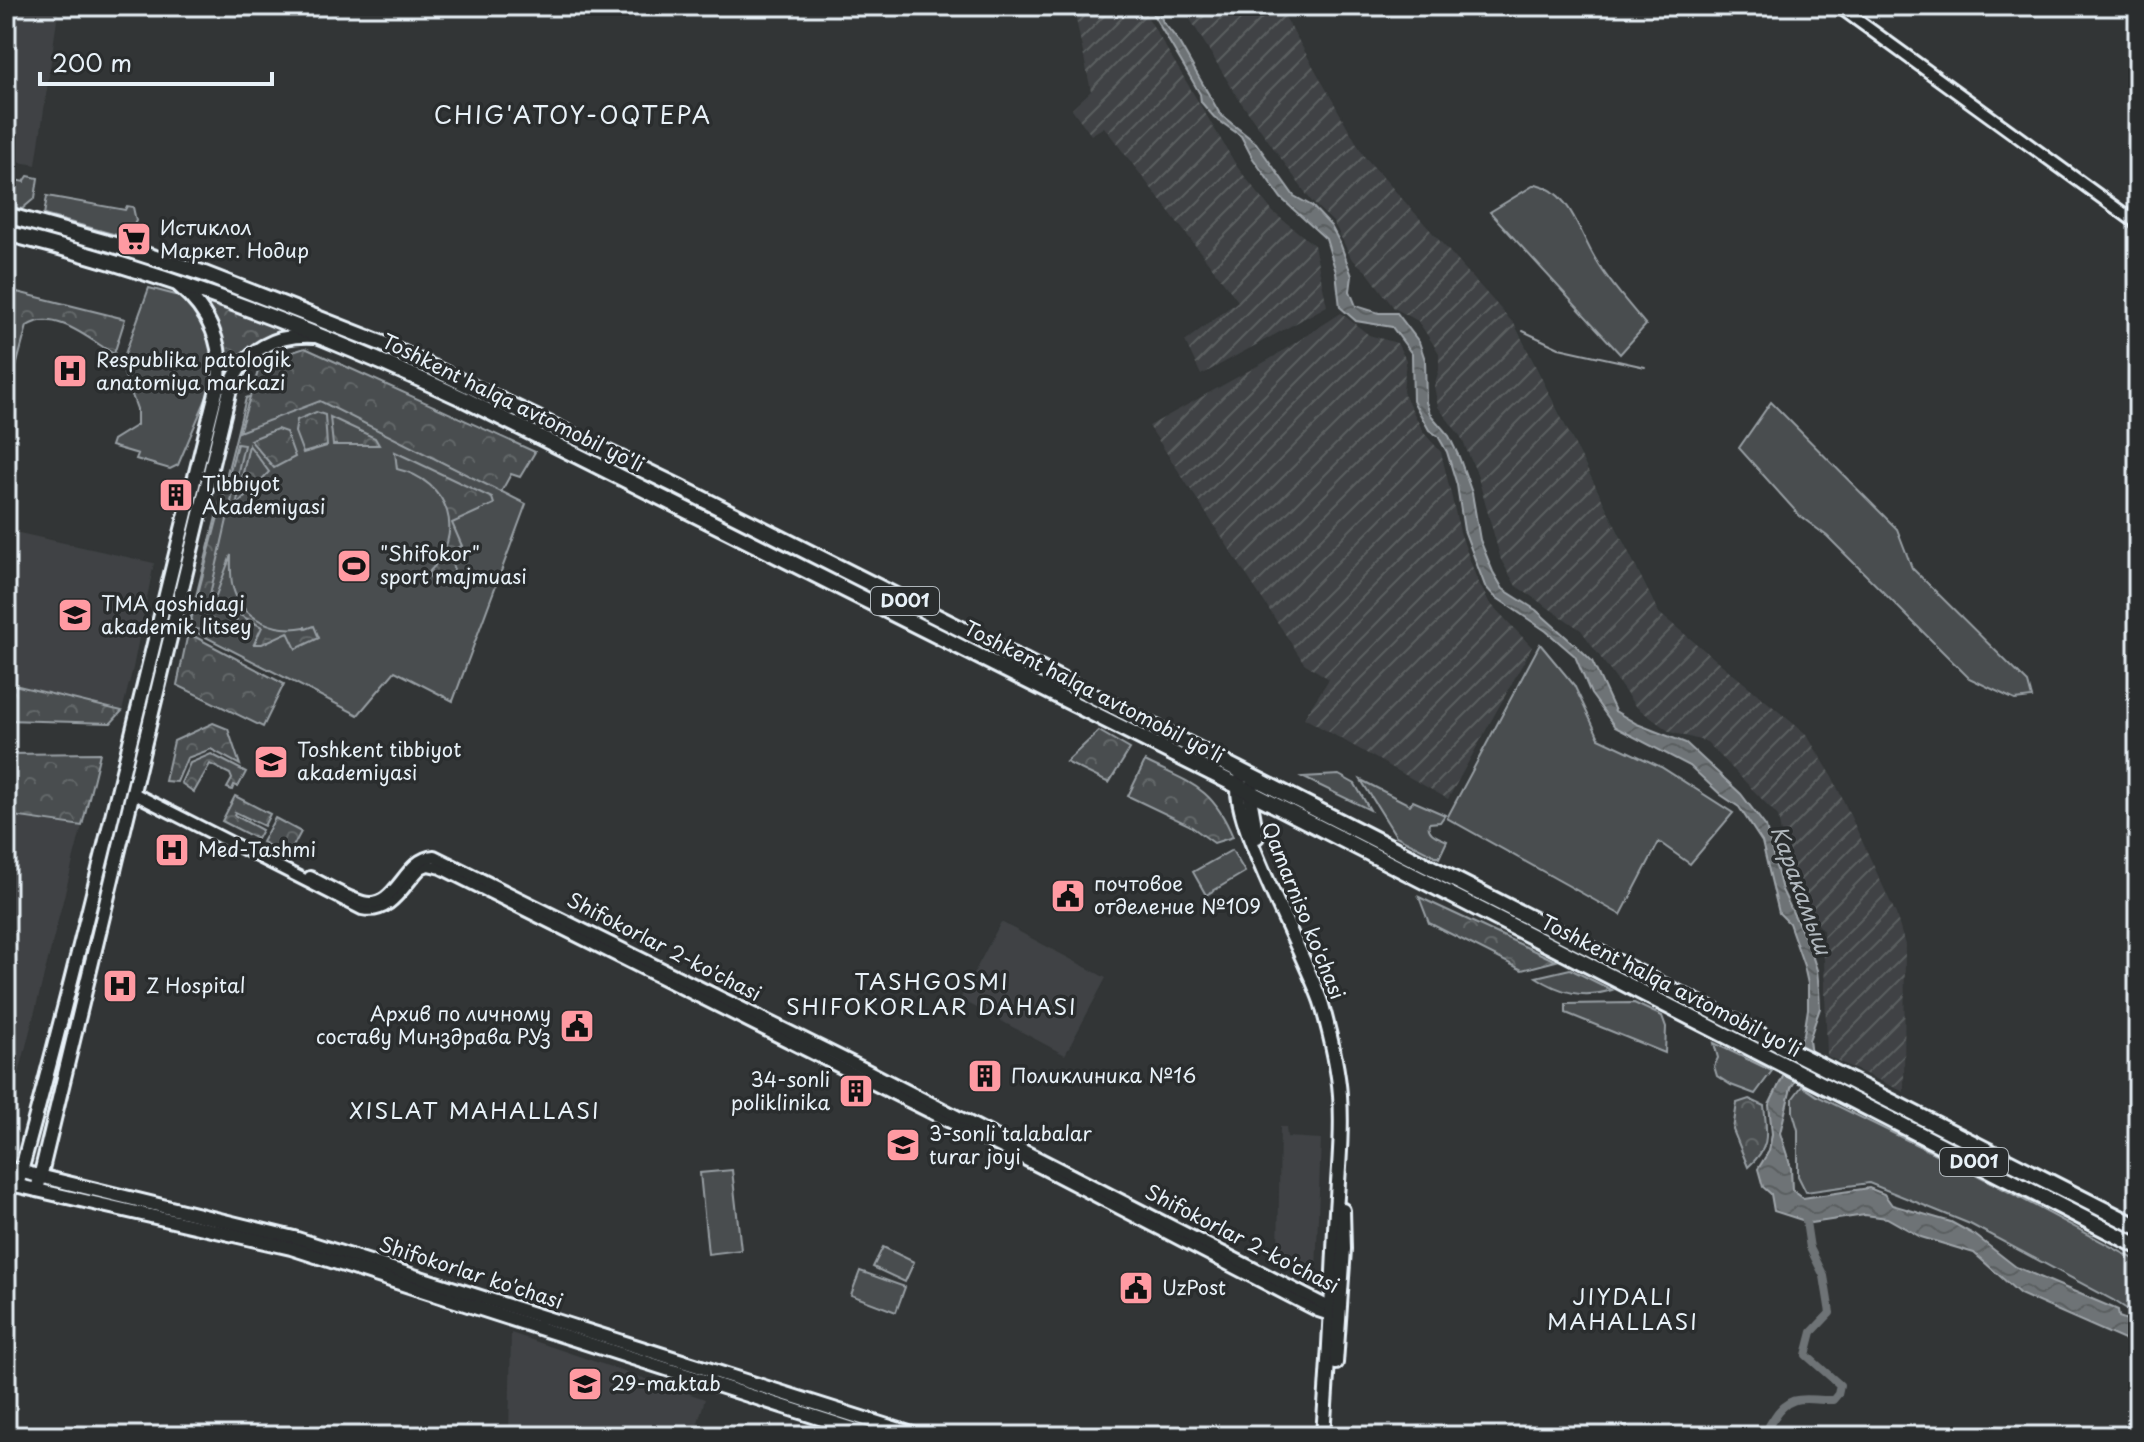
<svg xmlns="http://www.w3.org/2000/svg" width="2144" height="1442" viewBox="0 0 2144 1442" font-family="'Playpen Sans',sans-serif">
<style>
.built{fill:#3f4244}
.industrial{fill:url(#industrial-furrows)}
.grass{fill:#494d4f;stroke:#989fa4;stroke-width:2}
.forest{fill:url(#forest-crowns);stroke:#989fa4;stroke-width:2}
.water{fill:url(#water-waves);stroke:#9fa5aa;stroke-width:2}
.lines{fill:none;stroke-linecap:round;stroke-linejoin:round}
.stream{stroke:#9fa5aa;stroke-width:2}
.canal{stroke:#6e7376;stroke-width:8}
.tertiary-casing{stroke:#e8f1f8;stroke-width:16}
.secondary-casing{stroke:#e8f1f8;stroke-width:18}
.trunk-casing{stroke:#e8f1f8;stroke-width:20}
.tertiary{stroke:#2a2d2e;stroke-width:10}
.secondary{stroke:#2a2d2e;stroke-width:12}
.trunk{stroke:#2a2d2e;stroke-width:14}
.labels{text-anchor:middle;stroke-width:7;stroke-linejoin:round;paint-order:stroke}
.shield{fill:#2a2d2e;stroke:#afb6bb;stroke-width:2}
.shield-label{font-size:18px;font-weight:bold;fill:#e8f1f8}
.poi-label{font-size:20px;fill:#e8f1f8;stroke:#2a2d2e;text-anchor:start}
.street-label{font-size:20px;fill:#e8f1f8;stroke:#2a2d2e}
.water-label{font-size:22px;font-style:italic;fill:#b1b8be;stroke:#2a2d2e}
.neighbourhood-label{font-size:22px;letter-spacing:2px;fill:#e8f1f8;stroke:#2a2d2e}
.quarter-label{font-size:24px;letter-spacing:2px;fill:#e8f1f8;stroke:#2a2d2e}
</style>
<defs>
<pattern id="industrial-furrows" width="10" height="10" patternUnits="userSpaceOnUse" patternTransform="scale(2)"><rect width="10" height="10" fill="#3f4244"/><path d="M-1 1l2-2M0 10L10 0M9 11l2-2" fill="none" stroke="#5b5e60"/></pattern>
<pattern id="forest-crowns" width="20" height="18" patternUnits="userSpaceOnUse" patternTransform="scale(2)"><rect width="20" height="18" fill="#494d4f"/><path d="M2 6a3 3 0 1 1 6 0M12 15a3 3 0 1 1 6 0" fill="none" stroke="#636769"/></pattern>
<pattern id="water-waves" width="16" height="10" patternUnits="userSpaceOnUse" patternTransform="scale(2)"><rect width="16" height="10" fill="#6e7376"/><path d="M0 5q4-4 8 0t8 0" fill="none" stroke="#5a5e60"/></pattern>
</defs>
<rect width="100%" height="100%" fill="#323536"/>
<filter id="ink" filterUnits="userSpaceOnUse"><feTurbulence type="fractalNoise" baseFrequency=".0125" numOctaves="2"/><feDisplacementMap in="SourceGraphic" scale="16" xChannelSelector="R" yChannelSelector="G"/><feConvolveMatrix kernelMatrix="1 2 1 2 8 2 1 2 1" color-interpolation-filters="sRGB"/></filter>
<g filter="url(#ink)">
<g class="built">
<polygon points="6,6 59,6 36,165 6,160"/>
<polygon points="6,530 154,563 133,668 122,711 6,683"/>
<polygon points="6,813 82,826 6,1125"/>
<polygon points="1001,922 1106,978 1065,1055 960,999"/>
<polygon points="1280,1127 1286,1127 1287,1137 1321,1139 1316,1272 1278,1254"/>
<polygon points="511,1333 705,1399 694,1436 509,1436"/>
</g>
<g class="industrial">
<polygon points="1076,6 1141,6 1238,168 1273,212 1314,245 1327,306 1201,375 1185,341 1238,301 1104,127 1091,135 1072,109 1091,91 1074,10"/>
<polygon points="1182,6 1279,6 1364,156 1515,325 1659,613 1806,734 1831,774 1896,914 1905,945 1904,1092 1827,1056 1823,930 1811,916 1788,877 1778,816 1707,742 1670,732 1635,706 1581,630 1516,586 1501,560 1477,474 1461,437 1438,407 1434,386 1439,370 1439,353 1418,321 1394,308 1367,272 1351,258 1334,223 1312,202 1238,98"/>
<polygon points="1341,313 1369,335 1397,343 1406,360 1403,392 1424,433 1441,452 1460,532 1476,577 1489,602 1532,647 1448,799 1304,718 1329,679 1304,663 1149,426 1270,359"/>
</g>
<g class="grass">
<path d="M1536,184C1571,192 1579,233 1596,260C1609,283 1629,304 1646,325L1620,354L1490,212Z"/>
<polygon points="47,196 125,210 127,206 133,207 136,221 124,237 44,215"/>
<path d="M6,221C163,259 316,320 463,387L462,391C315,323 163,265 6,226Z"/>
<polygon points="149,288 187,298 207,326 215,360 209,392 178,465 170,469 136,459 138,454 111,446 113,440 137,425 137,409 121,365"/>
<polygon points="285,383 526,504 453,701 395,671 358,715 188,628 246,398"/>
<polygon points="480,395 1094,702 1091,706 478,399"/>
<polygon points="1771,402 1897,529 1912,568 2028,683 2032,698 2015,700 1969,678 1827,536 1800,516 1739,448"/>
<polygon points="1540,644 1574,685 1599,738 1661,767 1733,813 1690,864 1659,842 1621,915 1447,818"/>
<polygon points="1339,775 1355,784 1370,810 1302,777"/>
<path d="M1361,780L1410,805L1413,801L1445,815L1440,822L1429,823C1426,834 1439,837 1447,841L1439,858L1396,836Z"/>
<polygon points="1232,850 1245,872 1206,895 1193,872"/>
<path d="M1570,969L1612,990C1584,999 1560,993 1536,977Z"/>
<polygon points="1634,1003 1662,1016 1666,1027 1665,1053 1566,1013 1566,1004"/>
<polygon points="1714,1043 1772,1071 1755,1094 1731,1085 1717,1076 1714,1066 1718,1058"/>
<polygon points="1828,1076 2092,1209 2089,1214 1826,1081"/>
<polygon points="1802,1086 1817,1096 1966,1169 2138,1261 2138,1316 2113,1300 1970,1224 1869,1183 1806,1192 1798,1176 1798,1130 1793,1112 1793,1098"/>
<polygon points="732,1170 741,1250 708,1254 700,1173"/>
<polygon points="883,1247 914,1262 905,1282 873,1267"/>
<polygon points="860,1271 905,1287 896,1312 851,1295"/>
</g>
<g class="forest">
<polygon points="28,176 38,178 35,198 22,209 6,206 6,178 24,182"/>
<path d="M17,292L125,319L114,354C90,340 55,308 27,326L6,404V335Z"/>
<polygon points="199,299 289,331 257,344 231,366 225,363 223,345"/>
<polygon points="305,348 535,452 520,477 511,474 501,492 320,401 239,432 261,362"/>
<polygon points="316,412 325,415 327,446 303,453 295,432 297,420"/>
<polygon points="330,417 375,438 379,445 333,445"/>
<polygon points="277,429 286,432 295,457 274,468 250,440"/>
<polygon points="237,444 244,445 208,603 237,620 228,634 189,628"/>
<polygon points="249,445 269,472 236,506"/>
<path d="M395,452L492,498L494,504L452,523L462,546L447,552L457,577L440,583L432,581L428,573C467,535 450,481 397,469Z"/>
<path d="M231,555C231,566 230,577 233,588C242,619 275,633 305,627L306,629L314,626L319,638L296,649L288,632L262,644H254L262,627L214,601Z"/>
<polygon points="188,633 284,684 263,727 177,685"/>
<polygon points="6,683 122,711 111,723 6,720"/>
<polygon points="213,723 228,729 240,765 211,749 187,758 177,782 165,781 174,741"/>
<polygon points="1099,731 1130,749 1109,783 1066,762"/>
<polygon points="100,753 82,826 6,815 6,754"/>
<polygon points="211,754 246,772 238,787 234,785 232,790 227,788 232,779 230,774 210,764 194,792 181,783 190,763"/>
<path d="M1145,761C1191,784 1212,786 1233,837L1214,843L1189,825L1128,796Z"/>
<polygon points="235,796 270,814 264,826 235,812 234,815 262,830 257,839 222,821"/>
<polygon points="275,818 301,832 288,856 262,842"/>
<polygon points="1419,897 1556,961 1522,970 1429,923"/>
<path d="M1749,1099L1764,1106C1767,1134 1771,1147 1748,1167L1733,1130L1737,1103Z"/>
</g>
<polygon class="water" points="1148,6 1157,6 1163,22 1177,39 1220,114 1256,143 1294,196 1312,206 1331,226 1340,243 1352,276 1350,291 1356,306 1379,313 1397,313 1419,342 1425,360 1426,402 1430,414 1449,436 1459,457 1472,493 1480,540 1493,572 1503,589 1536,610 1584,653 1592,661 1615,711 1637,724 1686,743 1741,794 1766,827 1782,890 1809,946 1817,970 1819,990 1820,1008 1809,1040 1811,1055 1791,1088 1780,1133 1791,1168 1792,1190 1803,1198 1869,1188 1884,1194 1892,1205 1951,1222 1975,1235 2016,1267 2118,1310 2119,1317 2138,1324 2138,1346 2020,1294 1974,1253 1921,1237 1887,1218 1865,1215 1811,1223 1774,1211 1771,1194 1763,1187 1758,1169 1769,1151 1772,1134 1769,1105 1804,1034 1808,1009 1808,984 1804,966 1789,923 1779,913 1762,842 1739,807 1721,795 1690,766 1615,727 1591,694 1575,656 1546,631 1494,596 1485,586 1464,530 1457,485 1447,452 1438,436 1429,430 1413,401 1412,354 1392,327 1356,321 1340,307 1336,272 1326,239 1281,198 1252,157 1241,136 1214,117 1201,102 1200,94 1192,80"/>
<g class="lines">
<polyline class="stream" points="1523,331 1559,348 1645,367"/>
<path class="canal" d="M1767,1436C1767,1428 1769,1425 1774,1418C1791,1391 1807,1401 1833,1400L1838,1394L1840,1385L1806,1355L1812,1332L1830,1313L1824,1276L1810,1248L1805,1215"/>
<g class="tertiary-casing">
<g id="tertiary">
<polyline points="1838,6 2138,224"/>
<path d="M133,793L362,909C391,915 403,886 421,868L428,865L441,868L1042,1168L1318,1311L1330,1315L1337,1312"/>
<path d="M310,877C327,885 345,897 363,902C396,911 403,858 434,856L863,1068L1337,1311"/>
</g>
</g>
<g class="secondary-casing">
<g id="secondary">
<path d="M1240,780C1223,807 1311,966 1322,1005C1330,1034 1338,1065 1340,1095C1343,1139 1337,1185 1335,1229C1332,1298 1328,1367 1323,1436"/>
<polyline points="1252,784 1249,792 1257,837"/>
<polyline points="6,1168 294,1238 919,1436"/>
<polyline points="6,1183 291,1248 875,1436"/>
<path d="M17,1186C90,920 150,652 218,385C225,345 209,311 179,286"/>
<path d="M37,1190L231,385C245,349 276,334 314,336"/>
<polyline points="1336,1363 1344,1249 1343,1210"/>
</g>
</g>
<g class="trunk-casing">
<g id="trunk">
<polyline points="6,215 111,244 202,273 381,343 679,487 975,636 2138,1227"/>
<path d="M6,233C165,272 318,331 466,400L1236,785L2138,1246"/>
</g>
</g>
<use href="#tertiary" class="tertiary"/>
<use href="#secondary" class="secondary"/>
<use href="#trunk" class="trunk"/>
</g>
</g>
<defs>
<g id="supermarket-square" transform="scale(1.8)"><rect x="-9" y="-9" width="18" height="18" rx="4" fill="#ff9aa2" stroke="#2a2d2e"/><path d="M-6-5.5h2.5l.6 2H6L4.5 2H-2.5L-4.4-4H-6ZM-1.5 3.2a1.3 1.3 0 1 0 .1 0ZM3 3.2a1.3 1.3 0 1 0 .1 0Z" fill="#111"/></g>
<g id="hospital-square" transform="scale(1.8)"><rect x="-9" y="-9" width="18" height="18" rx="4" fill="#ff9aa2" stroke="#2a2d2e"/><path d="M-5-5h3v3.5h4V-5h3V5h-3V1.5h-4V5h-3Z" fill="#111"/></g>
<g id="building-square" transform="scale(1.8)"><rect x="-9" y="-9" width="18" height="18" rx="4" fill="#ff9aa2" stroke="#2a2d2e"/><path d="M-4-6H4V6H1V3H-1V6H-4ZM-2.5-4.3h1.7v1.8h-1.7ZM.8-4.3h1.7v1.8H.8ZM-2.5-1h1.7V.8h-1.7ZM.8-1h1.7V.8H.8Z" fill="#111"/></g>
<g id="stadium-square" transform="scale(1.8)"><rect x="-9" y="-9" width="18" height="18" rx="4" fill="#ff9aa2" stroke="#2a2d2e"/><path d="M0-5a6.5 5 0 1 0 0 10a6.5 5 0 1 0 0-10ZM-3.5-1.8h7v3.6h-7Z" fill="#111"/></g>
<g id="school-square" transform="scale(1.8)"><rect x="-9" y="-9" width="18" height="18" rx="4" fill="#ff9aa2" stroke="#2a2d2e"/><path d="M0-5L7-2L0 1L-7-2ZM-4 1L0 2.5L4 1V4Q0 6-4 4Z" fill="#111"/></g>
<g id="university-square" transform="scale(1.8)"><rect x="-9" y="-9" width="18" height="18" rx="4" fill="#ff9aa2" stroke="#2a2d2e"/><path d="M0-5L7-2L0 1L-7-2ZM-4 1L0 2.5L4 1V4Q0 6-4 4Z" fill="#111"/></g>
<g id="civic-square" transform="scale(1.8)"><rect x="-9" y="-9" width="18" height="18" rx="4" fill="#ff9aa2" stroke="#2a2d2e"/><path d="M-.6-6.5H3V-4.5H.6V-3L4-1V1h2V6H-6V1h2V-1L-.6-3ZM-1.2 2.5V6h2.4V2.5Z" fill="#111"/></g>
</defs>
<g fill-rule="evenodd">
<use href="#supermarket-square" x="134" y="239"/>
<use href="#hospital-square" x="70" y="371"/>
<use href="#building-square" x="176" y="495"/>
<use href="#stadium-square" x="354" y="566"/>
<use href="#school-square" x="75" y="615"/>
<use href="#university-square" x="271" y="762"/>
<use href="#hospital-square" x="172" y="850"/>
<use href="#civic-square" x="1068" y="896"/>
<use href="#hospital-square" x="120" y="986"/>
<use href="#civic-square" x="577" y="1026"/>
<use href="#building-square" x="985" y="1076"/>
<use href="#building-square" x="856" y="1091"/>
<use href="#university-square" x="903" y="1145"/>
<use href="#civic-square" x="1136" y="1288"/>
<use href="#school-square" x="585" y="1384"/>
</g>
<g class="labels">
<g class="shield">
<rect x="871" y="587" width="68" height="28" rx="6"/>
<rect x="1940" y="1148" width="68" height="28" rx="6"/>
</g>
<g class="shield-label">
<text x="905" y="607">D001</text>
<text x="1974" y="1168">D001</text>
</g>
<g class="poi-label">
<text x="160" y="235">Истиклол<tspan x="160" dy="23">Маркет. Нодир</tspan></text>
<text x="96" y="367">Respublika patologik<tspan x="96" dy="23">anatomiya markazi</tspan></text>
<text x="202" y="491">Tibbiyot<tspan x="202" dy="23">Akademiyasi</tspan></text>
<text x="380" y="561">"Shifokor"<tspan x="380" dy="23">sport majmuasi</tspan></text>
<text x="101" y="611">TMA qoshidagi<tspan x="101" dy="23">akademik litsey</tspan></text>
<text x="297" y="757">Toshkent tibbiyot<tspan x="297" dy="23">akademiyasi</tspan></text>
<text x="198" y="857">Med-Tashmi</text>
<text x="1094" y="891">почтовое<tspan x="1094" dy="23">отделение №109</tspan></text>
<text x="146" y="993">Z Hospital</text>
<text x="551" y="1021" text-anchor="end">Архив по личному<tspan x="551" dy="23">составу Минздрава РУз</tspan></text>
<text x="1011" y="1083">Поликлиника №16</text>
<text x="830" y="1087" text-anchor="end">34-sonli<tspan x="830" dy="23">poliklinika</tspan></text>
<text x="929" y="1141">3-sonli talabalar<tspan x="929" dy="23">turar joyi</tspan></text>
<text x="1162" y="1295">UzPost</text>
<text x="611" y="1391">29-maktab</text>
</g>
<g class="street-label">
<text transform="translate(513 403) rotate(26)" y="7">Toshkent halqa avtomobil yo'li</text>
<text transform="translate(1094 692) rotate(27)" y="7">Toshkent halqa avtomobil yo'li</text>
<text transform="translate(1303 911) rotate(68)" y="7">Qamarniso ko'chasi</text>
<text transform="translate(664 947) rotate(27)" y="7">Shifokorlar 2-ko'chasi</text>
<text transform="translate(1671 986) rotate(27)" y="7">Toshkent halqa avtomobil yo'li</text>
<text transform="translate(1242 1239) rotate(27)" y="7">Shifokorlar 2-ko'chasi</text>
<text transform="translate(471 1273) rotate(18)" y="7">Shifokorlar ko'chasi</text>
</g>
<g class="water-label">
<text transform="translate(1801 890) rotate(70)" y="8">Каракамыш</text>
</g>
<g class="neighbourhood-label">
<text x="932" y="990">TASHGOSMI<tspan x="932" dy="25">SHIFOKORLAR DAHASI</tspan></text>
<text x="475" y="1119">XISLAT MAHALLASI</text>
<text x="1623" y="1305">JIYDALI<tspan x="1623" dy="25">MAHALLASI</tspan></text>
</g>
<g class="quarter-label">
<text x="573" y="124">CHIG'ATOY-OQTEPA</text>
</g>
</g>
<rect width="2144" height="1442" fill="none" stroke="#2a2d2e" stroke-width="32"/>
<rect x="16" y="16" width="2112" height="1410" fill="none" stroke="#e8f1f8" stroke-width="3" filter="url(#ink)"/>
<path d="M40 72v12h232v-12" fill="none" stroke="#e8f1f8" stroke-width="4"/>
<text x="52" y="72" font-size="24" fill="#e8f1f8" stroke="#2a2d2e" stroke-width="6" paint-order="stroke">200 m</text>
</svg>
